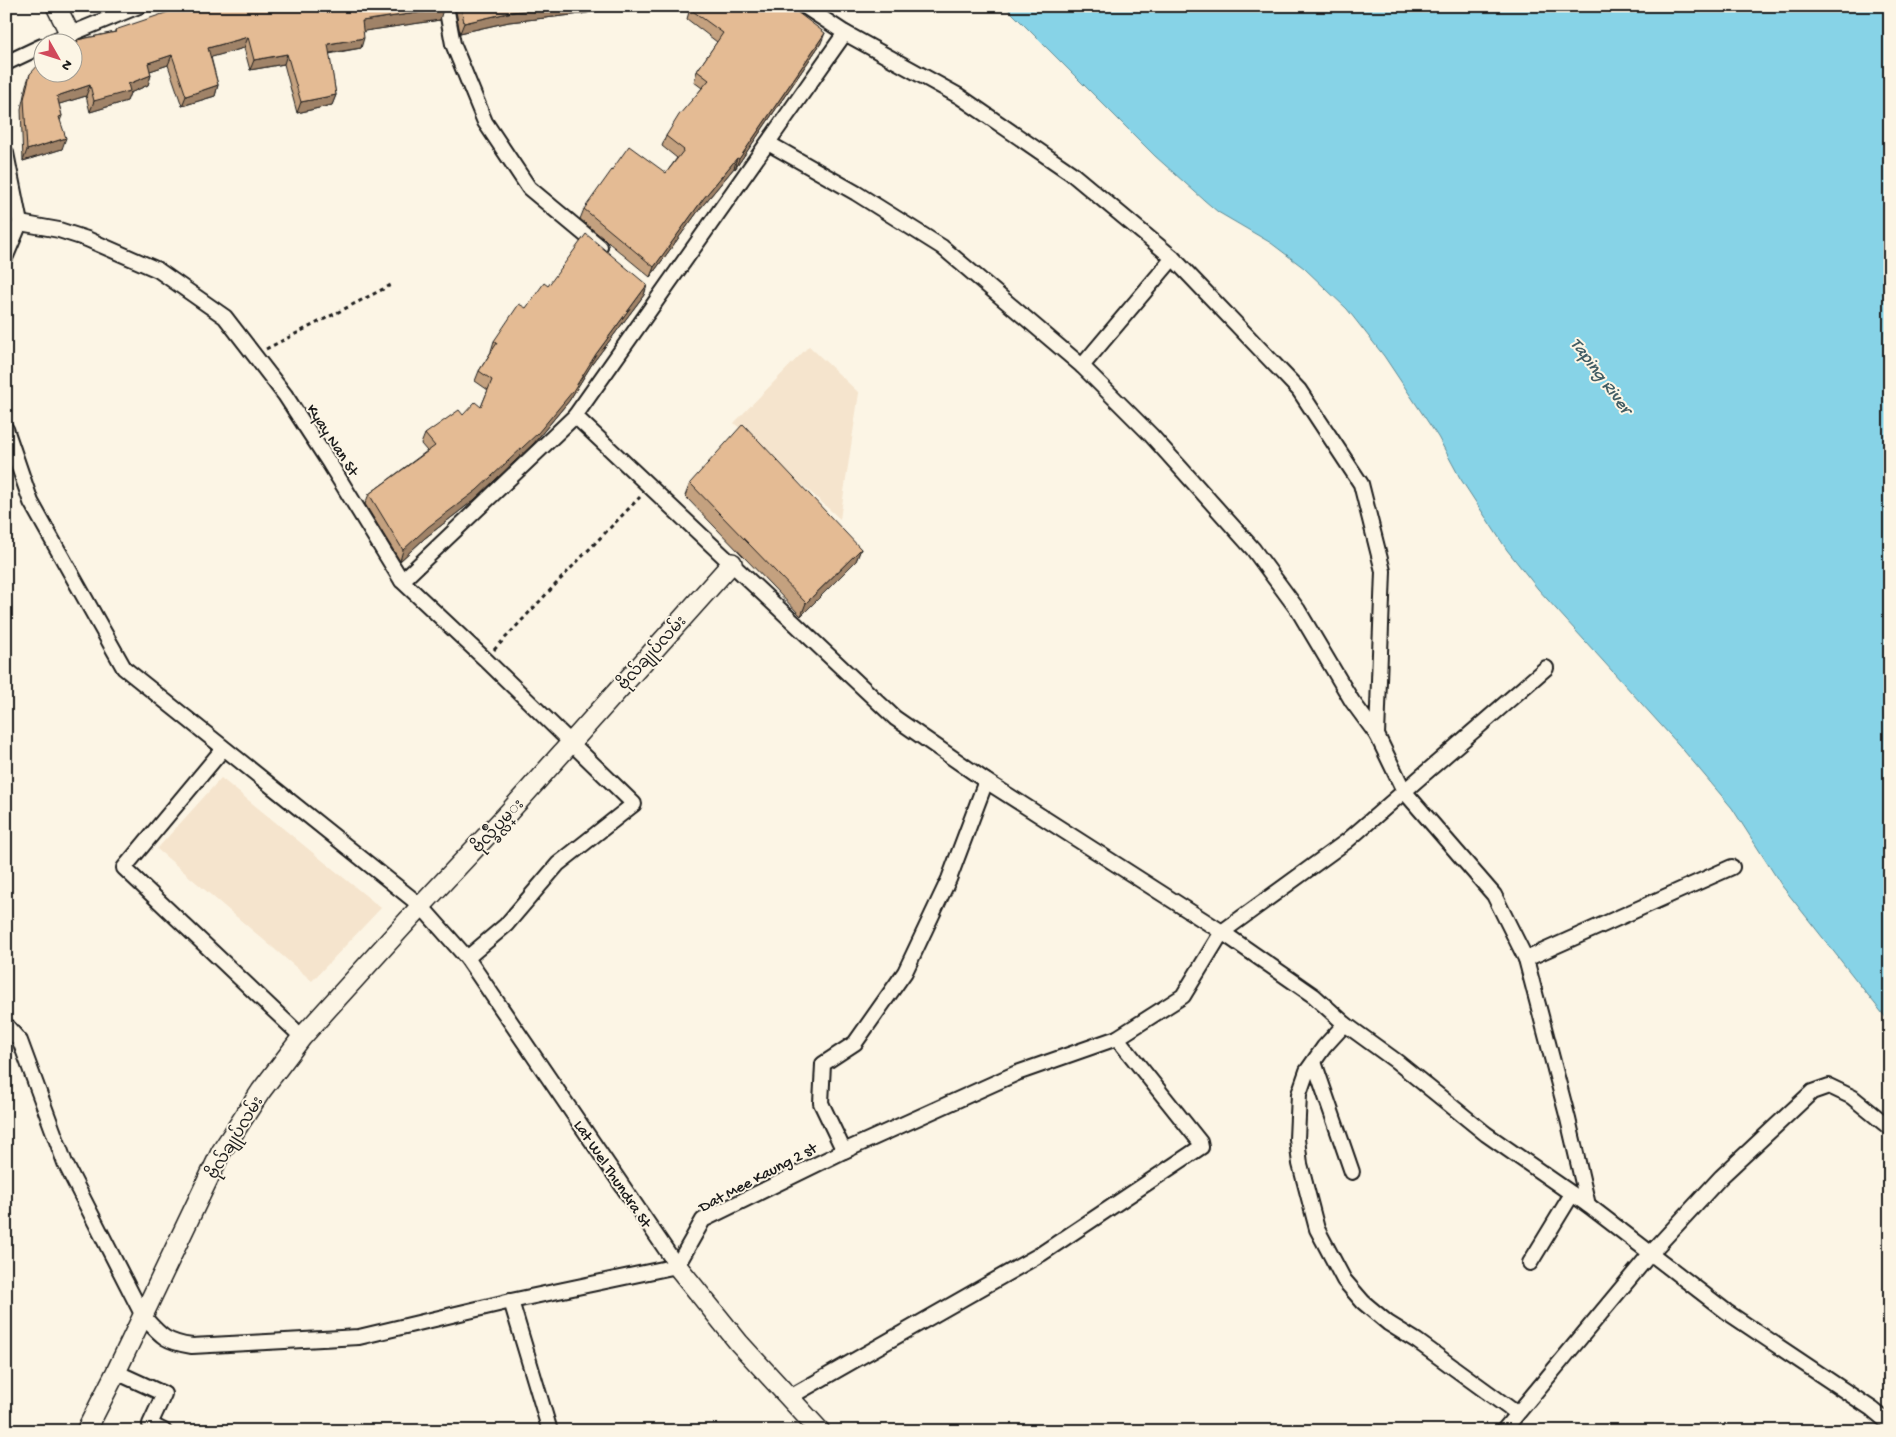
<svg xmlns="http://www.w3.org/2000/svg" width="1896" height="1437" viewBox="0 0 1896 1437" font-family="'Gochi Hand','Noto Sans Myanmar',sans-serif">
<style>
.built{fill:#f5e4cd}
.water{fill:#87d3e7;stroke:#5c8a96}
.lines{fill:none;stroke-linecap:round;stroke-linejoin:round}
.street-casing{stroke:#1c1c1c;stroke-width:18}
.secondary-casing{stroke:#1c1c1c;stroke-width:22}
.path{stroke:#1c1c1c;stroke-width:3;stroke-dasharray:4 4;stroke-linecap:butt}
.street{stroke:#fcf5e5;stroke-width:14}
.secondary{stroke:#fcf5e5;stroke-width:19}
.wall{fill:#c4a17f;stroke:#1c1c1c}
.shaded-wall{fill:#a08368;stroke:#1c1c1c}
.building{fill:#e4bb94;stroke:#1c1c1c}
.labels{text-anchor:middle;stroke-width:4;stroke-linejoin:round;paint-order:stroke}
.street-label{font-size:16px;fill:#1c1c1c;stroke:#fcf5e5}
.water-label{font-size:18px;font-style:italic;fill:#415c63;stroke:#fcf5e5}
</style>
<rect width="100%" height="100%" fill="#fcf5e5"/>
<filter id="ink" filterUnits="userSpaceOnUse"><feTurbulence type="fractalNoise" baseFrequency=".02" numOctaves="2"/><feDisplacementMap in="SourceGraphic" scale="10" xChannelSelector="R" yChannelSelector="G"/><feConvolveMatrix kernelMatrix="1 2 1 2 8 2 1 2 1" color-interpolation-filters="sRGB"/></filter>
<g filter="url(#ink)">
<g class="built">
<polygon points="809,346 859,393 840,519 734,423"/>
<polygon points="221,778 381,908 312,981 157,849"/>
</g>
<polygon class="water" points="1005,6 1890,6 1890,1023 1782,886 1732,808 1679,745 1538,589 1507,550 1460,478 1438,437 1384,356 1347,309 1304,268 1271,243 1218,212 1204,200 1155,156"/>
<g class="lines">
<g class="street-casing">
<g id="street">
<polyline points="446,6 453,44 485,122 529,188 600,247"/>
<polyline points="804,6 845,33"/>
<polyline points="51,42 139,6"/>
<polyline points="6,63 42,46"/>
<polyline points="768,143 856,193 942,247 1082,366 1151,435 1253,549 1298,610 1352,701 1377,735"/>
<polyline points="6,153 20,223 6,256"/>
<polyline points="20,223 59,230 87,239 158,270 225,317 285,395 330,464 402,581 486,660 634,804 558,864 506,925 467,958"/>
<polyline points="1082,366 1173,258"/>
<polyline points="575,416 895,718 986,781 1222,932 1281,973 1314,996 1345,1024 1396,1061 1486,1134 1588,1205 1727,1312 1872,1409 1890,1424"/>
<polyline points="6,429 31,502 124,668 421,906 467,958 677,1266"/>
<polyline points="402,581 575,416 845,33 959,96 1071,173 1173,258 1299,390 1361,484 1383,571 1377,735 1404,791 1494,895 1526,959 1568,1119 1588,1205"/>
<polyline points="223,749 124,868 302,1037"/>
<polyline points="1526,959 1732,867"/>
<polyline points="1345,1024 1324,1047 1307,1071 1299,1094 1297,1139 1300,1164 1317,1229 1344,1280 1363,1302 1388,1323 1417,1341 1516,1413"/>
<path d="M6,1025L20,1041L65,1163L143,1316C161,1336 165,1342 192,1346L359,1337L511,1301L677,1266"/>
<polyline points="1314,1062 1352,1172"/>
<polyline points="844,1151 821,1103 823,1064 855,1043 905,972 949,879 986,781"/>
<polyline points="1530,1263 1572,1194"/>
<polyline points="677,1266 703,1220 844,1151 1017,1073 1117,1038 1183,996 1222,932 1347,841 1546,668"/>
<polyline points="511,1301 550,1431"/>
<polyline points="116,1372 164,1394 150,1424 164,1431"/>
<polyline points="790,1397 1041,1254 1201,1147 1200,1142 1117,1038"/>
<polyline points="1503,1431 1650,1254 1721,1177 1812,1092 1829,1086 1852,1097 1890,1128"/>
</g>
</g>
<g class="secondary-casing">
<g id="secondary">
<polyline points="56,6 70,34"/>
<polyline points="677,1266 739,1343 820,1431"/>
<polyline points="86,1431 116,1372 221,1152 261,1091 302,1037 421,906 509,812 732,563"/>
</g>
</g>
<g class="path">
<polyline points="266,349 391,285"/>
<polyline points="494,650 571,568 640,497"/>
</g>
<use href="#street" class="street"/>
<use href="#secondary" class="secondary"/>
</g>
<g class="wall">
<polygon points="455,6 624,6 581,14 509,22 460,33"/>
<polygon points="670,6 789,6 821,43 735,169 734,168 699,210 650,277 580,219 584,209 666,173 677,158 662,146 666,136 702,88 694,82 697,71 717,42 687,19 689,12"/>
<polygon points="440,20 364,31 361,48 329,54 336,95 332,105 297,113 284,64 250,70 244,48 211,57 218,85 215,96 182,106 168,65 150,71 151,75 148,85 130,93 127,101 90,112 86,96 59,104 62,116 60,121 62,149 23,161 21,109 26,85 30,74 76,42 77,40 115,32 115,30"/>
<polygon points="647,285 644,295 592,364 569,401 534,443 474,500 425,538 400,561 365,504 369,494 427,451 421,444 425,434 481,407 488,390 475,381 479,371 491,352 491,351 494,341 548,286"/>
<polygon points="690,483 861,549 856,561 801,616 685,496"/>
</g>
<g class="shaded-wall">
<polygon points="561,6 624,6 581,14 509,22 460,33 464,23 512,12"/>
<polygon points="443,9 440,20 358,32 362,21"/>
<polygon points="825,33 821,43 735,169 739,159"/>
<polygon points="248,37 244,48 205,59 208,48"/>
<polygon points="364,38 361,48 324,54 328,44"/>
<polygon points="287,54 284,64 250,70 254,60"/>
<polygon points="172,55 168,65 144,73 148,63"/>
<polygon points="151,75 148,85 130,93 127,101 90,112 94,101 128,84"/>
<polygon points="90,85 86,96 53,106 57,96"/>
<polygon points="218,85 215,96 182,106 186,96"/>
<polygon points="336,95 332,105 297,113 301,102"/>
<polygon points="66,138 62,149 23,161 27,150"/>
<polygon points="737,158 734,168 699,210 650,277 654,267 703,199"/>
<polygon points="647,285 644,295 592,364 569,401 534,443 474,500 425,538 400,561 403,550 596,354"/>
<polygon points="861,549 856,561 801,616 806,603"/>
</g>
<g class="building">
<polygon points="186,6 443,6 443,9 362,21 364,38 328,44 336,95 301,102 287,54 254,60 248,37 208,48 218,85 186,96 172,55 148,63 151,75 128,84 130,91 94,101 90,85 57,96 62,116 59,117 66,138 27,150 24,99 30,74 42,61 42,72 72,72 72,44 78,42 77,40 116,32 115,30"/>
<polygon points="461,6 561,6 512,12 464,23"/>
<polygon points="692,6 789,6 825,33 739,159 737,158 703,199 654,267 584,209 629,146 666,173 684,150 666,136 679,115 709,80 697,71 723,33 690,9"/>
<polygon points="586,234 647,285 596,354 573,391 538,433 477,490 428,527 403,550 369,494 435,446 425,434 459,410 463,415 475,402 481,407 492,380 479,371 497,343 494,341 519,304 526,308 544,283 548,286"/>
<polygon points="743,424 861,549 806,603 690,483"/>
</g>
</g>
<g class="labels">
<g class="street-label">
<text transform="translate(334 439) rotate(57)" y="6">Kyay Nan St</text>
<text transform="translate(651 652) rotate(-48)" y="6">ဗိုလ်ချုပ်လမ်း</text>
<text transform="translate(497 825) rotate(-47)" y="6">ဗိုလ္ခ်ဳပ္လမ္း</text>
<text transform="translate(234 1137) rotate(-59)" y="6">ဗိုလ်ချုပ်လမ်း</text>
<text transform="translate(614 1173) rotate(56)" y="6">Lat Wel Thundra St</text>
<text transform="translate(757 1176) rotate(-28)" y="6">Dat Mee Kaung 2 st</text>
</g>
<g class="water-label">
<text transform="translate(1602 375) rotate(53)" y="6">Taping River</text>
</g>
</g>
<rect width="1896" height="1437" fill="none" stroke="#fcf5e5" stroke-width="25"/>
<rect x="12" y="12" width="1871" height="1412" fill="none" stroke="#1c1c1c" stroke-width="2" filter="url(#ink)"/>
<g transform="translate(58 58) rotate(129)"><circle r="24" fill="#fcf5e5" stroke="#a29e95"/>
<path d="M0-4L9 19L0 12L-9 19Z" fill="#d1495b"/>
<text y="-8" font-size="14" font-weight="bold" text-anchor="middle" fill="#1c1c1c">N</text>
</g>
</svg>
